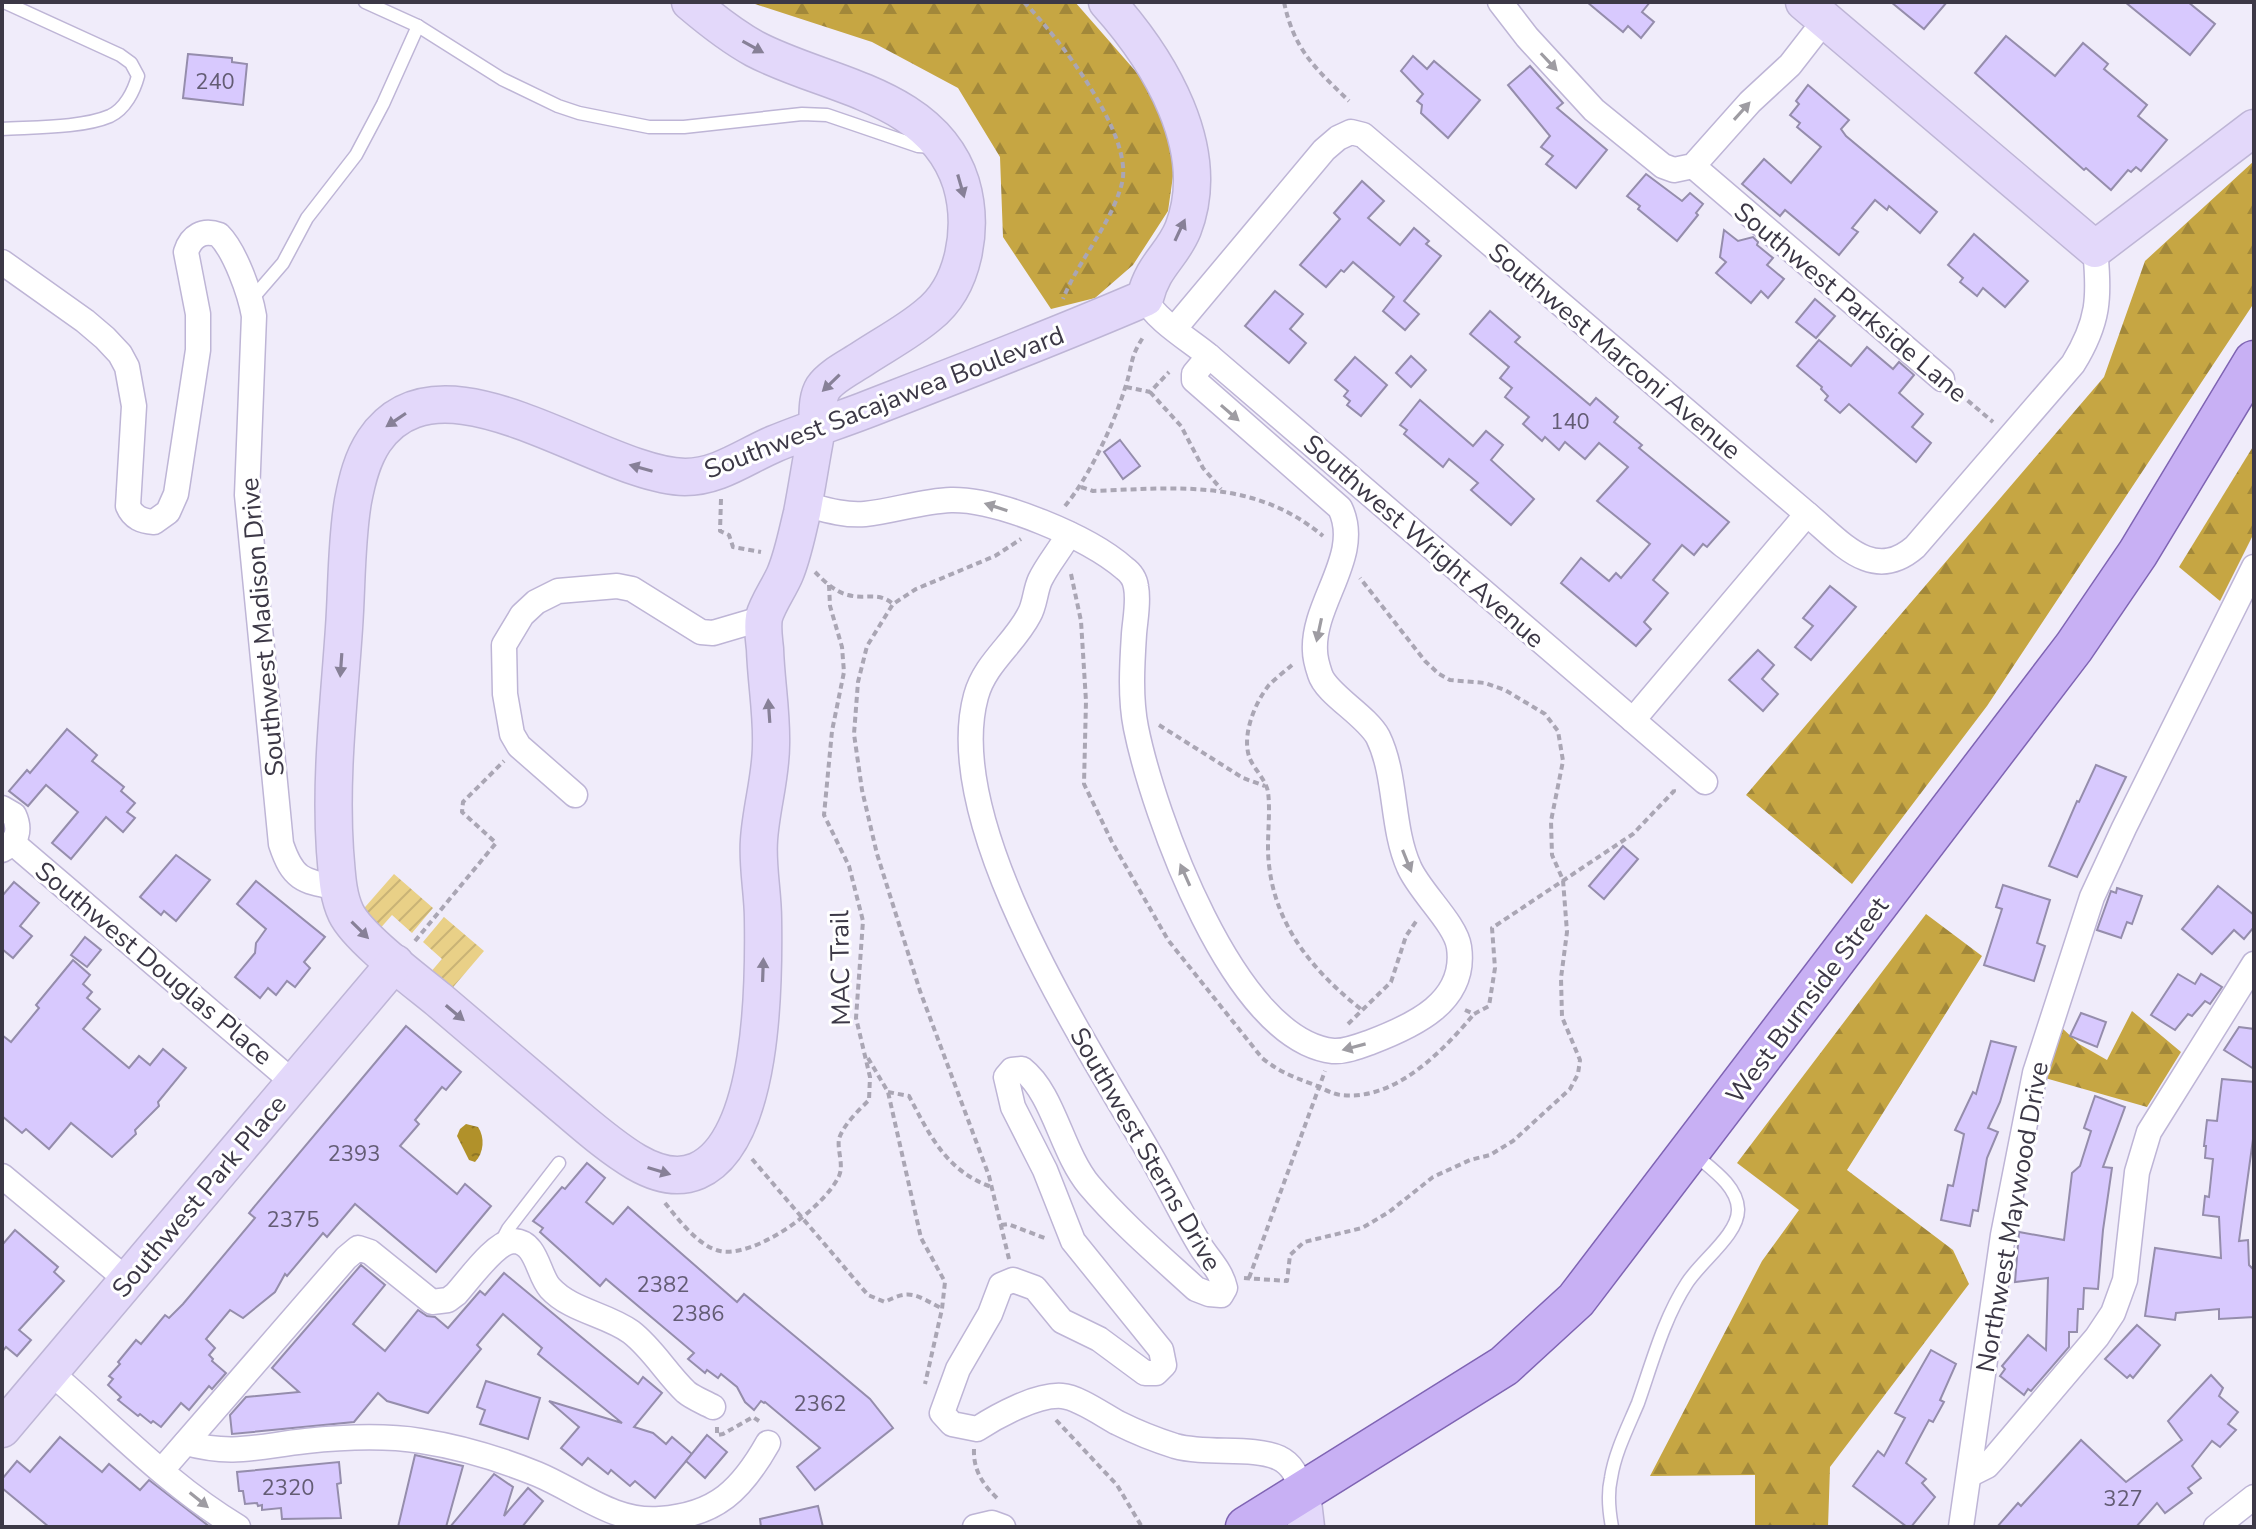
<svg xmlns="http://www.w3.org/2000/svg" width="2256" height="1529" viewBox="0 0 2256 1529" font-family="'Nunito Sans',sans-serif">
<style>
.forest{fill:url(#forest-firs)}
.garden{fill:url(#garden-furrows)}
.water{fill:url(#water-ripples)}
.building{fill:#d8c9fe;stroke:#958dac;stroke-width:2}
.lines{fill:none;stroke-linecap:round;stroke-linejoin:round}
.lane-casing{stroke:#beb5d6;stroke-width:15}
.street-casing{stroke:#beb5d6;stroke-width:27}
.secondary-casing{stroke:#beb5d6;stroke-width:39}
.primary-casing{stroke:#7f64b3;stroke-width:43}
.path{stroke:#aaa6b4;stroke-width:4;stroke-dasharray:6 4;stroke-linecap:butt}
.lane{stroke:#fff;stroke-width:12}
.street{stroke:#fff;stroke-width:24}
.secondary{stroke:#e3d8fa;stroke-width:36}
.primary{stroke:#c8b0f4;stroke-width:40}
.oneway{fill:#878097}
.oneway2{fill:#9e9ca2}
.labels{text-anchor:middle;stroke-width:6;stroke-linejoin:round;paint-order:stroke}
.number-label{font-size:22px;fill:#635c74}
.street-label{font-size:26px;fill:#3c3846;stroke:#fff}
</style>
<defs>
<pattern id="forest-firs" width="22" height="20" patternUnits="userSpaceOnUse" patternTransform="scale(2)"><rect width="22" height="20" fill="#c6a643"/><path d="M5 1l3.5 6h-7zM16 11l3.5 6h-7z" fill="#a2883a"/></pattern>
<pattern id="garden-furrows" width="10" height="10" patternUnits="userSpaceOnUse" patternTransform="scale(2)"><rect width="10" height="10" fill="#e9d087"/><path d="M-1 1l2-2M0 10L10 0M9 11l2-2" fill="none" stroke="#c9b376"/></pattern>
<pattern id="water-ripples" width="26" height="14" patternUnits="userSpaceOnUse" patternTransform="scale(2)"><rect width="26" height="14" fill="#b1912a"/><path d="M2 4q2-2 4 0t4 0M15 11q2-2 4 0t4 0" fill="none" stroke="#917726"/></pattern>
</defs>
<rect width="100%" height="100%" fill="#f0ecfa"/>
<g class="forest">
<polygon points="749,2 1075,2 1152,90 1176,155 1168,211 1133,265 1095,298 1051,309 1003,237 1000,157 958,88 872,42"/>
<polygon points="2254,161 2254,303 1987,706 1852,884 1746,795 2104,377 2145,261"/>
<polygon points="2254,445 2254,533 2220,601 2179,567"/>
<polygon points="1926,914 1982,956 1847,1170 1953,1250 1969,1284 1830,1467 1828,1527 1755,1527 1755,1475 1650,1476 1762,1261 1799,1210 1737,1163"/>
<polygon points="2132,1011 2181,1052 2147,1107 2045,1078 2061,1027 2079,1044 2107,1060"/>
</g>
<g class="garden">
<polygon points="394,874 433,908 412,933 392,915 378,931 359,914"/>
<polygon points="444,917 484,951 449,992 429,974 442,959 423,942"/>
</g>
<path class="water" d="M466,1124L478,1127C485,1137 484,1153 475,1162L469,1160L457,1136L460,1129Z"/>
<g class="building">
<polygon points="1587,2 1650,2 1642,12 1654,22 1641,38 1628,26 1623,32"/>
<polygon points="1891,2 1947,2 1924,29"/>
<polygon points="2125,2 2188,2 2215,24 2190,55"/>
<polygon points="2006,36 2055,76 2083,43 2108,64 2104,69 2147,105 2138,116 2167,140 2141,171 2136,167 2131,172 2128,170 2111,190 2086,168 2084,170 1975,73"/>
<polygon points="188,54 232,58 232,62 247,64 243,105 183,98"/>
<polygon points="1413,56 1427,69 1434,61 1480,100 1448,138 1421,113 1422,105 1417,101 1423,94 1401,71"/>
<polygon points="1530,66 1563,103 1557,108 1607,150 1576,188 1546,164 1553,156 1541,147 1550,136 1508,85"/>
<polygon points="1808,85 1849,120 1841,129 1846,136 1937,212 1920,233 1889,206 1887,210 1875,200 1852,228 1858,232 1839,255 1785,210 1780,216 1742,184 1764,159 1791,183 1821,147 1797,127 1800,123 1790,115 1799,104 1796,101"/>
<polygon points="1646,174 1682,201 1690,193 1703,204 1696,213 1698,215 1677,241 1638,209 1640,206 1627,196"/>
<polygon points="1362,181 1384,201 1368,218 1400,245 1414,228 1429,241 1426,244 1441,256 1404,301 1419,314 1405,330 1383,311 1394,297 1353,262 1344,272 1341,270 1326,287 1300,265 1340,219 1334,213"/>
<polygon points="1724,230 1738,241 1753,237 1758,242 1757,245 1773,258 1767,265 1784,279 1768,298 1761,291 1751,303 1716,273 1726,262 1720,257"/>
<polygon points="1974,234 2028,281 2005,307 1983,288 1977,296 1960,282 1963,278 1948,265"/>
<polygon points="1275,291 1303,314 1290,329 1306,343 1289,363 1245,326"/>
<polygon points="1815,299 1835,316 1816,338 1796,322"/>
<polygon points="1490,311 1520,337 1515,342 1590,405 1596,398 1618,417 1614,422 1642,445 1639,448 1729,522 1707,547 1703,544 1694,555 1682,545 1653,580 1668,593 1644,622 1651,629 1636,646 1561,583 1581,558 1609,581 1616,573 1621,578 1650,544 1597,501 1628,467 1599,443 1585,459 1565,442 1559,450 1545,437 1542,441 1523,424 1529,417 1505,397 1512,388 1500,378 1509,367 1470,334"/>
<polygon points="1819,340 1851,366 1867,347 1893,369 1899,362 1914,375 1899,393 1923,414 1912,427 1931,443 1916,462 1849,404 1840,413 1825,400 1828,396 1821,389 1822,387 1797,366"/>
<polygon points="1411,356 1426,370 1411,387 1396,373"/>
<polygon points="1355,357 1387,385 1361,416 1347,405 1350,401 1344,396 1348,391 1335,380"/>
<polygon points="1420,400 1473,446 1486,431 1503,445 1491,460 1534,499 1511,525 1471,490 1478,483 1449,459 1443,467 1404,434 1407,430 1400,425"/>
<polygon points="1120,440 1140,466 1123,479 1104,452"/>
<polygon points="1830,586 1856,607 1811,660 1795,647 1813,626 1803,618"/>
<polygon points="1758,650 1774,665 1762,679 1778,694 1763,711 1729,680"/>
<polygon points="67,729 97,755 92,761 124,787 121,791 135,803 127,812 135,818 123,832 106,817 71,859 52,843 78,812 46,785 28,806 9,791 27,770 30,773"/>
<polygon points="2096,765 2126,777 2077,877 2049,866 2077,801 2079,802"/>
<polygon points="1623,846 1638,859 1604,899 1589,886"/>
<polygon points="176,855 210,880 176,921 164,911 161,915 140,897"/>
<polygon points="256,881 325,937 304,962 310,968 295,987 287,981 276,995 268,988 260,998 235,977 255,953 256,943 266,929 237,904"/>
<polygon points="14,882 39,903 20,926 32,936 13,958 2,949 2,896"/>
<polygon points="2003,885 2050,900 2037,943 2045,946 2034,981 1984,965 2002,909 1996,907"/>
<polygon points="2218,886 2254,915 2254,927 2244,939 2234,930 2212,954 2182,929"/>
<polygon points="2117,888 2142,896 2132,924 2127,922 2121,938 2097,930 2111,891 2116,893"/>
<polygon points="85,937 101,950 87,967 71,955"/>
<polygon points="73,960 90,975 83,984 92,992 87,998 100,1009 83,1029 129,1068 139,1056 150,1065 163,1049 186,1068 158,1102 159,1106 135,1130 136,1134 112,1157 71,1123 49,1149 26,1129 22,1133 2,1116 2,1035 11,1042 39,1008 36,1005"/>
<polygon points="2178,974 2195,984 2201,974 2222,987 2210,1004 2205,1001 2192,1016 2188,1014 2175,1030 2151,1015"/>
<polygon points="2081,1013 2106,1022 2097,1047 2070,1036"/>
<polygon points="406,1026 461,1072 446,1090 442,1087 415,1120 419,1124 400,1146 457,1194 465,1184 491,1206 436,1272 355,1204 327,1237 323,1233 287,1276 285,1274 275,1292 243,1318 230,1310 206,1339 215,1348 209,1355 213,1359 212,1361 226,1373 212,1389 209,1386 189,1410 181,1403 161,1427 153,1421 151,1423 140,1414 138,1416 118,1400 121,1397 108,1385 113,1379 109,1376 120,1364 118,1362 136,1340 141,1344 165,1315 169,1318 183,1304 255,1218 249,1213"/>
<polygon points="2239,1027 2254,1029 2254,1069 2224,1050"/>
<polygon points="1991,1041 2016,1047 2000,1102 1988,1128 1998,1132 1987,1158 1978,1211 1973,1210 1970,1226 1941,1220 1948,1185 1953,1186 1964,1134 1955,1130 1973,1092 1976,1094"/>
<polygon points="2222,1079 2254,1082 2254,1132 2239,1241 2248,1240 2249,1265 2254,1270 2254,1317 2219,1319 2219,1309 2176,1313 2175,1320 2145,1316 2155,1248 2221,1258 2219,1217 2203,1215 2205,1196 2209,1197 2213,1159 2205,1158 2206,1146 2204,1146 2207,1120 2217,1121"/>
<polygon points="2095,1096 2125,1107 2103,1167 2112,1168 2103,1230 2098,1289 2084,1288 2083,1309 2078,1309 2077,1332 2069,1332 2069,1347 2031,1391 2028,1389 2024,1395 2000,1376 2005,1369 2002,1366 2028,1335 2046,1350 2048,1278 2015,1282 2019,1232 2064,1240 2072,1173 2080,1166 2091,1131 2084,1128"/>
<polygon points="587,1163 605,1178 586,1202 613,1224 628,1207 737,1302 744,1294 826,1362 870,1399 893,1428 815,1490 797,1467 820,1448 765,1402 764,1403 761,1401 754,1410 745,1402 737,1387 721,1374 718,1378 707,1370 705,1373 688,1359 694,1353 606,1279 600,1286 540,1232 543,1228 533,1221 562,1187 565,1189"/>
<polygon points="15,1230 58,1267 54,1272 64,1281 19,1330 31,1340 17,1356 6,1347 2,1352 2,1245"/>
<polygon points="361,1265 385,1285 353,1324 385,1351 418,1310 427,1316 435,1317 448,1328 480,1291 485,1295 504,1273 638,1384 643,1377 662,1393 634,1427 653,1433 666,1444 672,1437 692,1454 655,1498 635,1481 630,1486 611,1470 608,1474 588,1458 582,1465 561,1448 579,1427 549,1401 622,1423 538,1354 542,1348 503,1314 477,1345 481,1349 428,1413 387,1401 378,1393 354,1422 232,1434 230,1415 246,1397 299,1392 272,1368"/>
<polygon points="2137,1325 2160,1345 2133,1378 2130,1375 2127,1378 2105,1359"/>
<polygon points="1931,1350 1956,1364 1940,1400 1944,1402 1933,1422 1929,1420 1906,1463 1926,1479 1922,1483 1935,1497 1911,1527 1907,1527 1853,1486 1878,1451 1884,1456 1905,1418 1895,1413"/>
<polygon points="2211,1375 2223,1388 2219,1396 2238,1412 2228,1424 2236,1430 2220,1447 2212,1441 2192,1466 2201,1478 2188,1488 2192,1493 2165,1513 2157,1503 2136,1527 1997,1527 2018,1503 2021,1506 2081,1440 2126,1482 2182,1440 2168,1421"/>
<polygon points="486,1381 540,1398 528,1439 480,1424 485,1410 477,1407"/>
<polygon points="707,1435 727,1452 705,1478 686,1461"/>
<polygon points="60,1437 102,1472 109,1464 140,1490 149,1480 210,1527 49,1527 2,1488 2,1479 17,1461 30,1472"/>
<polygon points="415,1455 463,1466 446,1527 398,1527"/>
<polygon points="339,1462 341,1483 337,1484 341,1518 282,1519 281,1508 262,1510 262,1505 258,1506 257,1503 245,1504 243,1491 239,1491 237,1472"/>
<polygon points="494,1474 513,1487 504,1516 528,1488 543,1501 522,1527 450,1527"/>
<polygon points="818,1506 823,1527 761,1527 760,1519"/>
</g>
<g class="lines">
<g class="lane-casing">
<g id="lane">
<polyline points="365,2 418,26 502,79 558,106 579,113 649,127 684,127 802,114 827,115 918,146 933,147"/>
<path d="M2,129C33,127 82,128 110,116C125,109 134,91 138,76L131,63L120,55L4,2"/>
<polyline points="251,300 283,263 307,218 356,155 383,104 418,26"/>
<polyline points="500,1244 508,1229 559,1163"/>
<path d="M1612,1527C1609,1511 1607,1495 1611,1478C1615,1452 1628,1427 1638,1403C1652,1363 1664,1318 1687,1283C1701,1261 1739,1234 1738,1209C1737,1185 1710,1168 1693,1153"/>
</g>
</g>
<g class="street-casing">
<g id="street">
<polyline points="1500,2 1527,37 1594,110 1663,166 1674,170 1693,166 1750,102 1790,65 1825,20"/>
<polyline points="1693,166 1942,379"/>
<path d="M2,262L85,321L105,338L120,354L127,367L134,406L128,506C133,518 142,521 154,522L168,512L176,494L198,350V314L186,252C191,236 203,229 219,235C235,251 250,293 254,316L247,495L281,844C293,880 303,881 338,888"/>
<path d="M1145,298C1154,319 1191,341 1209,356L1705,782"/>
<path d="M1175,328L1324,150L1338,138L1351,132L1363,135L1807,514C1840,541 1872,584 1915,547L2073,364C2099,322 2100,297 2095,249"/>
<path d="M804,504C823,509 845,516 865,514C894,511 922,501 951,500C998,499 1089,537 1124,568C1131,573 1135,579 1136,587C1139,602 1135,620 1134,634C1132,665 1130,698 1136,728C1153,812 1233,1040 1333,1051C1345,1052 1360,1046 1371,1042C1413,1026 1467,1002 1459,947C1456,924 1419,891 1409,867C1391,827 1397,776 1378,737C1366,715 1326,694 1320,674C1318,668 1315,658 1315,651C1312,603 1363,555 1340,508L1194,380V374L1209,356"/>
<path d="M1069,534C1060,550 1047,565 1040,580C1035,591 1035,605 1029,615C1014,644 985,663 976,696C941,824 1086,1043 1148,1151C1167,1183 1182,1216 1201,1247C1210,1261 1221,1271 1225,1288L1221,1295L1209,1294L1196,1289C1160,1256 1121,1223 1089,1185C1061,1151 1054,1094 1022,1069L1012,1070L1006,1077L1013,1107L1045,1170L1073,1241L1161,1350L1164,1365L1156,1373H1145L1099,1339L1062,1321L1035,1288L1013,1280L1001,1285L990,1314L958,1369L942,1413L952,1424L977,1429C997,1416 1037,1394 1062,1396C1078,1397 1103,1415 1118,1423C1136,1432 1156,1440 1175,1446C1207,1455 1253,1446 1279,1458C1294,1465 1297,1478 1302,1493"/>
<polyline points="1633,720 1807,514"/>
<polyline points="575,795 519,746 512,734 505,694 504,645 522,615 536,602 558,591 617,586 632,589 701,632 713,633 764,618"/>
<path d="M2,808L14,815C21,830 17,843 2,850"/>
<polyline points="13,843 294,1083"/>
<polyline points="2,1176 127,1280"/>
<path d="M50,1372C111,1424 169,1486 238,1527"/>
<path d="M186,1443C233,1456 259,1446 306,1441C344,1437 383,1435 421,1441C460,1447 500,1459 537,1474C578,1491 614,1523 660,1519C717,1515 742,1489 768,1443"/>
<path d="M162,1470L346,1258L358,1248L370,1252L432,1302L448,1300L456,1294C468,1281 496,1241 514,1241C537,1242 538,1275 550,1288C571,1311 606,1314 631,1332C653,1349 666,1373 686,1392C693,1398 704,1402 713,1407"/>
<polyline points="1969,1475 1987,1466 1996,1456 2097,1337 2113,1313 2125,1280 2137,1172 2149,1132 2254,964"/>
<polyline points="975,1527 992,1523 1003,1527"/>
<polyline points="1961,1527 2003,1235 2035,1073 2092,897 2124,828 2254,567"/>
<polyline points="2216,1527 2254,1497"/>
</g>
</g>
<g class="secondary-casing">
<g id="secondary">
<path d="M690,2C710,19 731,36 755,49C825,86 933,94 961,183C974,227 965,286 928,315C908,332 883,345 862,359C850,367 831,376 823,388C815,401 819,420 816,434C811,460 807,487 802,513C797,533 793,555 785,574C779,588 768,603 764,617C762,628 764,639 765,649C766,681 772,713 771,745C771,777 761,808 759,840C757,866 763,893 763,919C764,982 764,1142 697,1171C676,1180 655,1173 636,1162C609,1146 585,1124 561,1104C520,1069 480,1035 439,1000C416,981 358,938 346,913C337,894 337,872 335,851C330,776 339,703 344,628C347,586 346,542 353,501C357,480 362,459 374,441C441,342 600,476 685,477C718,477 744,457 774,444C803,432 834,422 863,411C958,374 1052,338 1145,298C1153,265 1172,256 1183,229C1214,149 1159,60 1107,2"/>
<polyline points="1804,2 2095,249 2254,128"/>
<polyline points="2,1429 395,963"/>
<polyline points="1302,1493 1306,1527"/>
</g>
</g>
<g class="primary-casing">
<polyline id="primary" points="1246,1527 1504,1366 1576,1300 2074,647 2138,553 2254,361"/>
</g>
<g class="path">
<path d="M1024,2C1057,36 1134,134 1122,183C1111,225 1079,259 1063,299"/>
<path d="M1284,2C1294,50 1315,68 1349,101"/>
<polyline points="1126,387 1150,392 1169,372"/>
<polyline points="1150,392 1181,426 1203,468 1221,489"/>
<polyline points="1960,394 1993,422"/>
<path d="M1081,487L1093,491C1176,488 1254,478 1323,536"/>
<polyline points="721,499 720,531 729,535 733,547 761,552"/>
<path d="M1065,506C1089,477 1114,424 1125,388C1133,365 1129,358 1144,336"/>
<path d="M815,572C824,581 835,592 848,595C866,600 878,591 893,604"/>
<path d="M1071,574L1081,621L1086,701L1084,784L1112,842L1168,940L1262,1058C1278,1071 1293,1077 1312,1084C1321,1087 1331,1094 1341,1095C1395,1101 1442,1052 1474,1014"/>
<path d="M1292,665C1285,671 1276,678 1269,685C1254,704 1241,737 1250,759C1255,770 1266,780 1268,792C1271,815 1266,841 1269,865C1276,928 1315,973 1362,1010"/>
<polyline points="1159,725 1243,778 1265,786"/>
<polyline points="415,941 496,843 462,812 463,802 504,761"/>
<polyline points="1465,1010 1474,1014 1489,1006 1495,968 1492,928 1633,834 1674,791 1673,786"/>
<polyline points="1348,1024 1391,982 1406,936 1417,920"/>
<polyline points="868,1058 888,1092 921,1238 945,1282 942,1309 925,1384"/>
<path d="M888,1092L909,1096C930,1136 947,1172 992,1187"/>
<path d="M752,1159L868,1295L885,1302C911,1288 917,1296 941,1308"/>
<path d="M665,1203C678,1219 699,1247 720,1251C756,1258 824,1208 839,1176C844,1165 837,1150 839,1139C843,1125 859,1110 869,1100L870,1077L856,1018L863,921L849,866L824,815L832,731L844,672L842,647L830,606L829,585"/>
<polyline points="1001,1225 1008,1224 1047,1239"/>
<polyline points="1009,1259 989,1176 920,991 877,854 862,790 854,734 858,682 867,646 893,604 916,589 995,556 1021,539"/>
<polyline points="1244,1278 1287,1281 1290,1255 1304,1242 1362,1228 1389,1212 1433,1177 1470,1160 1490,1155 1513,1141 1570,1089 1578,1074 1580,1060 1562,1017 1561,978 1567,932 1563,880 1552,855 1551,821 1563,761 1558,731 1545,714 1505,690 1485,683 1450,680 1439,674 1425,661 1360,578"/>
<polyline points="1249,1278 1325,1071"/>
<polyline points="1056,1420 1117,1485 1142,1527"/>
<polyline points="717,1427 717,1435 723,1434 753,1417 759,1421"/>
<path d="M974,1449C973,1471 984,1486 999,1500"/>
</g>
<use href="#lane" class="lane"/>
<use href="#street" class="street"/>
<use href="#secondary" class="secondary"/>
<use href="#primary" class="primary"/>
</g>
<defs><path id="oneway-solid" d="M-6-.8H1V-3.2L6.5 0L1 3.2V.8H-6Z" transform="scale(2)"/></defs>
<g class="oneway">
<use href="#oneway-solid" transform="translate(753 47) rotate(29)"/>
<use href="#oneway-solid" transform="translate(961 186) rotate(74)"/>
<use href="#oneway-solid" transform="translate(1180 230) rotate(-65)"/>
<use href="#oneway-solid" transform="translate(831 383) rotate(136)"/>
<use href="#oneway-solid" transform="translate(396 420) rotate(146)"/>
<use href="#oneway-solid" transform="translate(641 468) rotate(-164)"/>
<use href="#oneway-solid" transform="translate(341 665) rotate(94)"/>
<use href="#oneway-solid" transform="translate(769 711) rotate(-94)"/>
<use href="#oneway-solid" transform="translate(360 930) rotate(45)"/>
<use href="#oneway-solid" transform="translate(763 970) rotate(-88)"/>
<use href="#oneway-solid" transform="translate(455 1013) rotate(40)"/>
<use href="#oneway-solid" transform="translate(659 1171) rotate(17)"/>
</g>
<g class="oneway2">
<use href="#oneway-solid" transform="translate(1549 62) rotate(47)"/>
<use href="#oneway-solid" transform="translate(1742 111) rotate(-48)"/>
<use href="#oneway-solid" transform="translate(1230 413) rotate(41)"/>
<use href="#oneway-solid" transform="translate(996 507) rotate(-162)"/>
<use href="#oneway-solid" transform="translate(1319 630) rotate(102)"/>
<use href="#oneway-solid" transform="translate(1407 861) rotate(68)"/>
<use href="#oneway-solid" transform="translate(1185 875) rotate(-114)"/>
<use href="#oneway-solid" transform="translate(1354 1047) rotate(165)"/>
<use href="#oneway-solid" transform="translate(199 1500) rotate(39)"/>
</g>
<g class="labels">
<g class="number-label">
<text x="215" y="89">240</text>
<text x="1570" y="429">140</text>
<text x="354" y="1161">2393</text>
<text x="293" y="1227">2375</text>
<text x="663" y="1292">2382</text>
<text x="698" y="1321">2386</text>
<text x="820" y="1411">2362</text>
<text x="288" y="1495">2320</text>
<text x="2123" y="1506">327</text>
</g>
<g class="street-label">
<text transform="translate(1851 302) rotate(40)" y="9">Southwest Parkside Lane</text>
<text transform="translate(1615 351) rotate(40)" y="9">Southwest Marconi Avenue</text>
<text transform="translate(884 402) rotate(-21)" y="9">Southwest Sacajawea Boulevard</text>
<text transform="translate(1424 541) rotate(41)" y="9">Southwest Wright Avenue</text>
<text transform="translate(262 627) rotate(-95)" y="9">Southwest Madison Drive</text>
<text transform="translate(154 963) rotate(40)" y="9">Southwest Douglas Place</text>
<text transform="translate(840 968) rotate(-91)" y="9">MAC Trail</text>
<text transform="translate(1807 1000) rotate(-53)" y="9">West Burnside Street</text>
<text transform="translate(1146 1149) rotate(60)" y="9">Southwest Sterns Drive</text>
<text transform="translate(199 1196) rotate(-50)" y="9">Southwest Park Place</text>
<text transform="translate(2012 1217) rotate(-80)" y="9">Northwest Maywood Drive</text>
</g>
</g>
<rect width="2256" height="1529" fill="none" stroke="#3c3846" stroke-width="8"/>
</svg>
